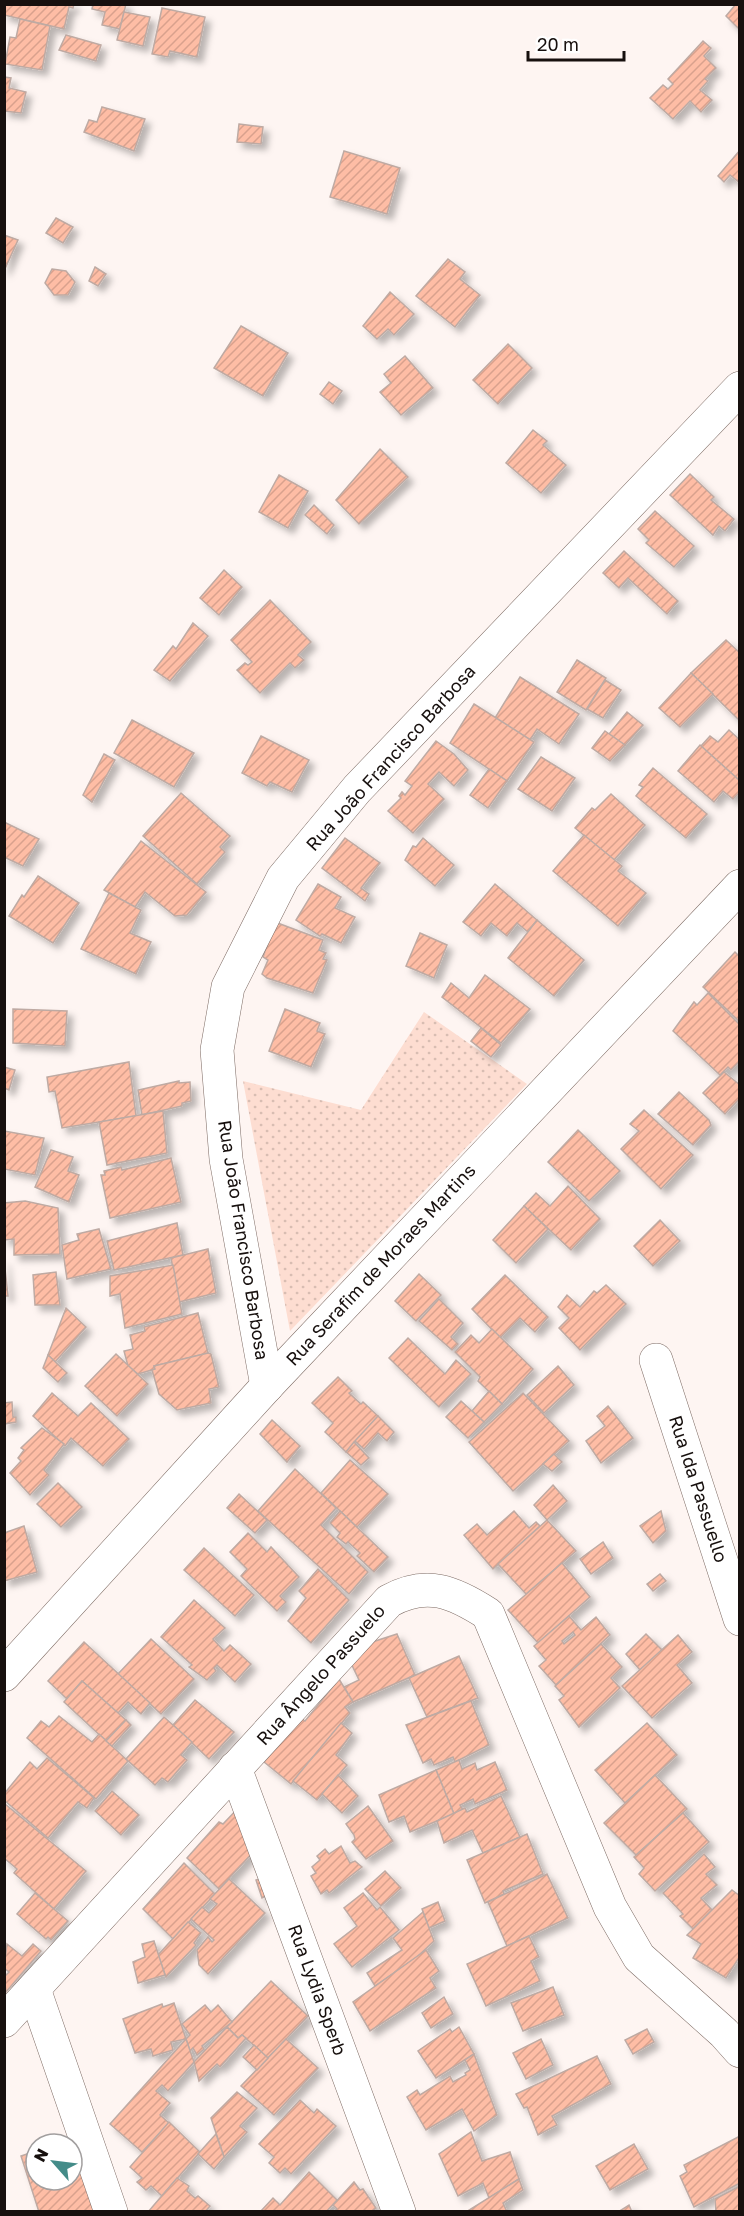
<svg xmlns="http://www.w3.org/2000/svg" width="744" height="2216" viewBox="0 0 744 2216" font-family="'Golos Text',sans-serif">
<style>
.grass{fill:url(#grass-dots)}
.building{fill:url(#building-hatch);stroke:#beaaa3;stroke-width:1.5;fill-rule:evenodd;filter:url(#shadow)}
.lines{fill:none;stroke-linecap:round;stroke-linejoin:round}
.minor-casing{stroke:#7e6c65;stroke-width:34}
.minor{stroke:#fff;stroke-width:33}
.labels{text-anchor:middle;stroke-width:6;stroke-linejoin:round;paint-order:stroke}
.street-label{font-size:18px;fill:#17100e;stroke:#fff}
</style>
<defs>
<pattern id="grass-dots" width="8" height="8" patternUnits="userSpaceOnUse" patternTransform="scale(1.5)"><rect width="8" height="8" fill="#fdddd1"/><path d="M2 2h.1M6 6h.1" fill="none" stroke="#d8bdb2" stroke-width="1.8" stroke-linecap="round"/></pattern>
<pattern id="building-hatch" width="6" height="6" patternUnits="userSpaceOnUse" patternTransform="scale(1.5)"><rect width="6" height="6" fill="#febda5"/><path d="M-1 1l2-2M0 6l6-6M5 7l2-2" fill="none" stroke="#d9a18d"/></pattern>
<filter id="shadow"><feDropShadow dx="5.5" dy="5.5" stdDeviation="3" flood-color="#0004"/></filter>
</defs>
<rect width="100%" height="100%" fill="#fef5f2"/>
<polygon class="grass" points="424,1012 527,1084 290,1331 243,1081 361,1110"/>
<g class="building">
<polygon points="4,4 74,4 73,8 69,7 64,29 4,15"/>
<polygon points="93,4 126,4 120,29 102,25 105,12 92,9"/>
<polygon points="736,4 740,4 740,30 726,16"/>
<polygon points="162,8 205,17 197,57 170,51 168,57 152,54"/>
<polygon points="124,12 150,17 143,46 117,40"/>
<polygon points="20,19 50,26 42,70 5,64 10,37 16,38"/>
<polygon points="66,35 101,45 96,61 59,50"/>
<polygon points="703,41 711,48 704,56 716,68 705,79 708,81 700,90 712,100 701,112 690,101 673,119 650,98 663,85 668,89 673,84 668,79"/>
<polygon points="4,77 11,78 9,88 26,92 21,113 4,111"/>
<polygon points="102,107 145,119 134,151 84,132 89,120 97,122"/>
<polygon points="239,124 263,127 261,144 237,142"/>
<polygon points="740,150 740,183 730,175 724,182 718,176"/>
<polygon points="344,151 400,168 387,214 330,197"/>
<polygon points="56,218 73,227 63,243 46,233"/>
<polygon points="4,235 18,240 4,271"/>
<polygon points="448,259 465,272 460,279 480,295 455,327 416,296"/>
<polygon points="95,267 106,274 98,286 89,281"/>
<polygon points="52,269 66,271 75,282 68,295 54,295 45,283"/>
<polygon points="390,292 414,314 394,335 388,329 377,339 363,326"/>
<polygon points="241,326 288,353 263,396 214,368"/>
<polygon points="508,344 532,368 498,404 473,380"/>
<polygon points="405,356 433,388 401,415 380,392 391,383 384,374"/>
<polygon points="329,382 342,391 333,404 320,394"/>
<polygon points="533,430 547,441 543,445 566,465 541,493 506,463"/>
<polygon points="380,449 408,477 359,524 336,500"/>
<polygon points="690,474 714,497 711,500 734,519 725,531 719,526 713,535 670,495"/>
<polygon points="279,475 308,491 288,528 259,512"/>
<polygon points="314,505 334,525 327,534 305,515"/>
<polygon points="655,511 694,546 674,567 646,543 649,540 638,529"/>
<polygon points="624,551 678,601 667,614 628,578 619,588 603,573"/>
<polygon points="224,570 242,587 219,615 200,598"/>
<polygon points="270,600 311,642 298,655 304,660 295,668 290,663 260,693 237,670 245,663 248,665 252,662 231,640"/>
<polygon points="193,623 208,636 170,681 154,670 173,646 176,649"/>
<polygon points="726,640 740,653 740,721 691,673"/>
<polygon points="577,660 606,678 586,710 557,692"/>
<polygon points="691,673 713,694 680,727 659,708"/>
<polygon points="520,677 579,714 559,744 537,729 530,740 495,718"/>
<polygon points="605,680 621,690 603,718 587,709"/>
<polygon points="474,704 534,742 507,781 450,743"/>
<polygon points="627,712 643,725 625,745 609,734"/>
<polygon points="132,720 194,753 174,787 114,753"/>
<polygon points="729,730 740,740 740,781 701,746 710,736 718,742"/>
<polygon points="605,731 625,745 610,761 592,748"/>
<polygon points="261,736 309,760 292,792 270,782 267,786 242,773"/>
<polygon points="436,741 454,754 468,770 454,786 439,772 428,784 444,799 413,833 388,811 401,798 399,796 402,792 405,795 412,786 405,781"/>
<polygon points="700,745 740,781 740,792 733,799 723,791 714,802 678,771"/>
<polygon points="104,754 115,760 92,802 83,795"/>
<polygon points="541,757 575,778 552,811 518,789"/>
<polygon points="653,768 707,814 686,838 636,796 643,787 639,785"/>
<polygon points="489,769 507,781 488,808 470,795"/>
<polygon points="181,793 230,836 220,847 225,852 197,884 143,836"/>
<polygon points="611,794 645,825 614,860 575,828 592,808 595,810"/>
<polygon points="4,822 39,839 23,866 4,857"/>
<polygon points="584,835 622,866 618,871 646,893 618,926 553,871"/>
<polygon points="345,838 380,863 361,888 369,894 365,901 322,868"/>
<polygon points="423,838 454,865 435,886 405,860 413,846 416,847"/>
<polygon points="141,841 206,892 187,915 175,916 145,892 135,907 104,890"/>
<polygon points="38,876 79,903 53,943 9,916 22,895 24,897"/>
<polygon points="318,884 341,897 335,908 355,917 341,943 322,934 320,936 296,920"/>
<polygon points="495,884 537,920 528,932 517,923 507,936 491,923 481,936 463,922"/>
<polygon points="109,893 141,910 130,933 151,942 136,974 81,949"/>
<polygon points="537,920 584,960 554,996 508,958"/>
<polygon points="275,922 323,940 319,950 326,953 323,959 327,960 313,993 267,978 262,974 268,960 263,957"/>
<polygon points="420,933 447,945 434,978 406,966"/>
<polygon points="735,952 740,957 740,1022 703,987"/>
<polygon points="485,975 530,1009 501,1043 442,997 451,983 469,998"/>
<polygon points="708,993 740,1025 740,1061 731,1070 728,1067 720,1075 673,1031 694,1002 697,1005"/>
<polygon points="13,1009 67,1011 65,1046 13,1043"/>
<polygon points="285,1009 320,1023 317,1031 325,1034 311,1067 269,1051"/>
<polygon points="481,1028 501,1045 491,1057 471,1041"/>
<polygon points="129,1062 136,1116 62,1128 55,1091 49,1092 47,1077"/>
<polygon points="4,1067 15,1070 9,1090 4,1088"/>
<polygon points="724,1072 740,1085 740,1098 725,1114 703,1093"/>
<polygon points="179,1081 179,1083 190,1082 191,1101 182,1103 182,1106 142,1115 138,1090"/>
<polygon points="679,1092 709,1120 711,1125 693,1145 658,1114"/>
<polygon points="644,1110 693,1155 661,1189 621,1149 639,1131 630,1124"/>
<polygon points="163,1111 167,1153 107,1165 99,1122"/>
<polygon points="578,1130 620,1171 589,1201 548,1162"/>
<polygon points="4,1131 44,1138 35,1175 4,1169"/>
<polygon points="51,1150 73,1157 68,1171 79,1175 69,1202 35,1187"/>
<polygon points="171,1158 181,1202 110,1218 101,1175 105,1175 104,1171 121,1167 122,1170"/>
<polygon points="568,1186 600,1219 571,1250 524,1206 536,1193 550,1206"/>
<polygon points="25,1201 58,1208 60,1254 14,1255 14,1239 4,1240 4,1203"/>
<polygon points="524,1206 548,1229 516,1263 493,1240"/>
<polygon points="660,1220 680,1241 653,1266 634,1246"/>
<polygon points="177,1223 183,1255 114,1270 107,1241"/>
<polygon points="99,1229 111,1269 67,1279 62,1245 79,1240 77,1234"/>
<polygon points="208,1249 216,1293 179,1302 171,1258"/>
<polygon points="4,1259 8,1296 4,1296"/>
<polygon points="173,1265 182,1314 125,1328 120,1294 110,1296 110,1276"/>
<polygon points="56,1272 60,1305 35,1305 33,1275"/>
<polygon points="419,1274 441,1295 416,1321 395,1301"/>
<polygon points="505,1275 548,1317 535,1332 520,1318 500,1338 472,1309"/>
<polygon points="606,1285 626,1304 580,1350 559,1328 569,1318 558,1307 567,1295 580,1307 594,1291 597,1293"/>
<polygon points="439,1299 463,1323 451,1337 458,1344 452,1350 419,1321"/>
<polygon points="66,1308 86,1327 55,1362 48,1355"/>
<polygon points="198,1313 208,1353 154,1366 155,1369 138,1374 128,1366 124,1351 133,1349 130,1335 145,1331 144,1327"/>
<polygon points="492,1329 533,1369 502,1404 478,1381 480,1377 455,1352 471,1335 479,1343"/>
<polygon points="408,1338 445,1374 456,1360 471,1374 439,1407 389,1358"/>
<polygon points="208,1353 211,1354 219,1387 209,1389 211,1403 177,1410 159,1394 152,1370 155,1369 154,1366"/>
<polygon points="116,1354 148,1384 117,1416 85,1386"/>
<polygon points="48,1355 67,1373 58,1382 43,1368"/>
<polygon points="558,1366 574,1385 544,1413 527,1395"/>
<polygon points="338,1377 352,1391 349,1393 361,1404 363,1402 378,1416 346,1452 325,1432 333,1423 312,1403"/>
<polygon points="489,1391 502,1404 484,1422 472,1411"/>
<polygon points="52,1393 78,1416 91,1403 129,1439 103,1466 71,1438 65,1446 33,1416"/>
<polygon points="523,1393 569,1441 513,1491 469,1442"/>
<polygon points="461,1401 484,1422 468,1438 446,1417"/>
<polygon points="12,1402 13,1417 16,1417 16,1422 4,1424 4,1403"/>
<polygon points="608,1406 633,1438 601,1463 586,1441 605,1426 597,1416"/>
<polygon points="378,1416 394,1432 387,1441 378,1433 364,1449 355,1441"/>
<polygon points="272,1420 300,1446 287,1462 260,1434"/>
<polygon points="42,1428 64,1444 44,1470 49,1475 30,1495 10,1473 21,1461 18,1458 24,1450 21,1448"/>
<polygon points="354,1442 369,1458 361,1465 346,1452"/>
<polygon points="554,1454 562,1462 552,1471 543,1464"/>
<polygon points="350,1460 388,1494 357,1527 321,1493"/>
<polygon points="295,1469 336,1508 321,1525 368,1572 349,1594 258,1511"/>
<polygon points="58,1483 82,1507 61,1527 37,1504"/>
<polygon points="553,1485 567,1501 547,1520 534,1505"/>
<polygon points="239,1494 267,1520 255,1533 227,1508"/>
<polygon points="340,1511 388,1557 374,1572 357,1556 360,1553 348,1542 346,1544 337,1537 340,1533 330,1523"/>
<polygon points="514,1511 529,1528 536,1522 540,1526 493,1569 464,1535 477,1524 487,1535"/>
<polygon points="661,1511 666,1531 653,1543 640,1526"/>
<polygon points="547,1520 576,1551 526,1594 498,1564"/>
<polygon points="24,1526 37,1572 4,1581 4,1533"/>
<polygon points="248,1533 267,1552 271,1547 299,1577 280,1596 286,1602 277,1611 241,1576 247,1569 230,1552"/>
<polygon points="603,1542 613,1558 591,1574 580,1559"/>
<polygon points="204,1548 254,1595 235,1616 184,1570"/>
<polygon points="562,1563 590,1597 538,1643 508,1610"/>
<polygon points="318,1569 349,1600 311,1643 288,1621 306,1598 299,1591"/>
<polygon points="660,1574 666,1581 653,1591 647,1584"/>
<polygon points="194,1600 225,1628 213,1639 224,1651 230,1645 251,1664 235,1682 217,1665 214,1668 216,1671 207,1680 189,1667 192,1665 161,1637"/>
<path d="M569,1616L581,1630L596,1617L610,1635L556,1685L539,1666L546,1660L534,1646ZM573,1632L575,1635L564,1644L562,1641Z"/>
<polygon points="397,1634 415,1675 353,1702 344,1687 359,1680 349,1659 360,1646"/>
<polygon points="646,1634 662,1650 640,1670 626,1654"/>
<polygon points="678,1635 692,1652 677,1665 692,1683 652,1718 622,1686"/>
<polygon points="151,1639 194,1679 161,1714 118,1674"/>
<polygon points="84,1642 150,1703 141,1714 128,1702 118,1713 82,1681 67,1699 48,1681"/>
<polygon points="601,1644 622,1667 611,1678 620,1688 579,1727 559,1700 564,1696 555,1686"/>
<polygon points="459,1656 478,1698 427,1717 409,1678"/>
<polygon points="339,1679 353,1702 345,1707 350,1713 291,1784 264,1762 301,1718 305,1721"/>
<polygon points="82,1681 126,1720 106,1741 64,1702"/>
<polygon points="195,1700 234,1732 209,1759 173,1725"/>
<polygon points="471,1701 489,1745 455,1762 453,1757 434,1765 431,1759 423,1763 406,1725"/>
<polygon points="59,1716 92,1742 99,1734 128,1761 96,1799 27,1738 41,1721 49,1727"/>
<polygon points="164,1717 192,1742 181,1755 187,1760 168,1782 162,1778 155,1785 126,1759"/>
<polygon points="126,1720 131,1725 112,1746 106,1741"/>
<polygon points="341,1723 352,1733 336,1755 347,1765 317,1800 293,1781"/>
<polygon points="647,1723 677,1755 625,1803 595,1770"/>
<polygon points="47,1758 94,1798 87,1808 78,1802 48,1838 4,1800 4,1794 30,1762 37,1769"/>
<polygon points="459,1760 462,1769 475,1763 477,1770 495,1762 507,1790 475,1804 473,1799 460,1805 463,1810 454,1814 436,1770"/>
<polygon points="436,1770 454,1814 410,1832 404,1816 389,1822 379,1795"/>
<polygon points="338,1775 358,1796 342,1813 322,1794"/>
<polygon points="655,1775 687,1809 636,1855 604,1823"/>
<polygon points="112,1791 139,1815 121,1835 95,1811"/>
<polygon points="501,1796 520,1837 483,1853 472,1830 444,1843 437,1821 465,1808 467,1812"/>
<polygon points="5,1804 86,1871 54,1909 14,1873 17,1869 4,1858"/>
<polygon points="241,1805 258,1847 219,1889 187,1858 219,1822 223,1824"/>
<polygon points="368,1806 393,1841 366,1859 352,1842 355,1839 354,1835 346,1824"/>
<polygon points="683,1813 709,1842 655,1891 639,1874 644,1868 634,1857"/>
<polygon points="527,1834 543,1874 503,1891 504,1894 485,1903 467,1860"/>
<polygon points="341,1846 350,1863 355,1861 362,1867 329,1893 327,1890 321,1894 311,1876 316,1873 312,1867 320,1860 317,1856 325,1849 329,1854"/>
<polygon points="704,1854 715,1867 706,1874 717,1885 701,1898 712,1910 693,1929 680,1916 683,1914 663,1893"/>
<polygon points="184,1863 215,1894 173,1939 143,1909"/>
<polygon points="385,1871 401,1888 381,1906 365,1889"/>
<polygon points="547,1874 568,1918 507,1946 488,1902"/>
<polygon points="267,1877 272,1893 262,1898 256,1880"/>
<polygon points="229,1879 265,1913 208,1974 199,1965 197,1950 208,1937 212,1942 214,1940 191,1919 202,1907 209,1913 217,1904 210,1899"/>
<polygon points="732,1890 740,1896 740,1956 726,1978 693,1958 701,1944 687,1935"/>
<polygon points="35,1893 68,1921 51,1940 48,1937 46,1939 17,1914"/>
<polygon points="363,1893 377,1910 380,1907 399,1930 352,1967 334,1944 357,1926 344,1908"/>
<polygon points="438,1902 445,1921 429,1928 422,1909"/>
<polygon points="423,1912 434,1941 417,1957 375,1986 367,1973 402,1950 393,1938"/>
<polygon points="188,1922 201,1933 194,1943 196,1945 166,1977 158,1955"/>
<polygon points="529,1936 539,1957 531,1961 540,1981 486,2006 467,1964"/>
<polygon points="154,1941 165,1975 138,1983 133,1962 145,1957 142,1944"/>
<polygon points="7,1944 22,1956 33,1944 41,1951 6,1992 4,1977 9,1972 4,1968"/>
<polygon points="426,1950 439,1971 430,1978 436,1988 370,2031 353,2002"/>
<polygon points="271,1981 308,2016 268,2058 242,2035 238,2038 227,2027"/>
<polygon points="553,1987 564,2015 523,2031 511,2003"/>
<polygon points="444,1997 453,2014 431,2028 422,2013"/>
<polygon points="174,2003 186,2039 171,2042 173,2050 153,2056 151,2049 135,2053 123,2019 162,2004 163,2007"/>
<polygon points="205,2005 211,2012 218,2005 232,2022 202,2046 204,2049 197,2055 193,2048 190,2051 186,2039 190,2035 182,2024"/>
<polygon points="227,2027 238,2038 242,2035 246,2038 220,2067 217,2064 199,2081 194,2062"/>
<polygon points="459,2027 474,2054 436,2078 418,2051 450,2029 452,2032"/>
<polygon points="647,2029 654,2042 633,2054 625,2040"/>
<polygon points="186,2039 194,2062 168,2091 162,2085 156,2091 170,2103 160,2115 169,2123 142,2152 110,2124"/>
<polygon points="286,2039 318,2068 274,2115 241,2086"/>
<polygon points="541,2039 553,2065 526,2079 513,2053"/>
<polygon points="254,2045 268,2058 257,2070 243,2057"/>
<polygon points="474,2054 497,2115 474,2131 462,2109 426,2130 407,2097 417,2090 420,2095 450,2076 453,2082 466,2075 465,2073 470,2070 465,2060"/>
<polygon points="597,2056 611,2084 552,2116 557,2125 538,2135 527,2107 524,2108 516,2094"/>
<polygon points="237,2092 257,2108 240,2126 247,2132 224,2157 211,2118"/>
<polygon points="300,2100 314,2113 317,2109 336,2126 291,2174 285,2168 280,2173 269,2163 274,2157 259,2144"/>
<polygon points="169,2122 200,2152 162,2196 151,2186 146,2190 137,2182 142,2178 130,2167"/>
<polygon points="471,2132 482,2161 510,2152 519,2179 489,2198 483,2183 458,2196 439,2154"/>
<polygon points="216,2134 224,2157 214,2169 198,2154"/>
<polygon points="740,2136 740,2183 694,2207 680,2176 687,2172 684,2165"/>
<polygon points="72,2144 96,2212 39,2212 21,2156 36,2151 36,2180 72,2180"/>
<polygon points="634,2144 648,2169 610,2190 596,2166"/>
<polygon points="309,2172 337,2200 326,2212 260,2212 273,2198 280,2205"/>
<polygon points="177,2178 189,2186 187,2191 195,2198 198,2196 210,2206 205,2212 148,2212"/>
<polygon points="519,2179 523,2190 503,2203 507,2212 466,2212"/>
<polygon points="354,2182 360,2190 363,2189 376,2208 371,2212 333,2212 337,2209 333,2205"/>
<polygon points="740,2186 740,2212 716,2212 715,2199"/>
<polygon points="629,2205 632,2212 618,2212"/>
</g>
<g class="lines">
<g class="minor-casing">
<g id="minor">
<polyline points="656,1360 740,1619"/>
<polyline points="267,1386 226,1159 217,1050 228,987 283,878 357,789 740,388"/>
<polyline points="4,1675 267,1386 740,886"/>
<polyline points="235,1768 399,2212"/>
<polyline points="34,1989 111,2212"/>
<path d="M4,2021L389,1601C427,1580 454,1592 488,1614L610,1907L639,1957L724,2033L740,2051"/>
</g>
</g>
<use href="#minor" class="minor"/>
</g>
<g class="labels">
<g class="street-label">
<text transform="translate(391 758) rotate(-48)" y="6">Rua João Francisco Barbosa</text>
<text transform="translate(243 1240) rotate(81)" y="6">Rua João Francisco Barbosa</text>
<text transform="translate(381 1265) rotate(-47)" y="6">Rua Serafim de Moraes Martins</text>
<text transform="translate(698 1489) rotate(72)" y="6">Rua Ida Passuello</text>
<text transform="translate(321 1675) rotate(-48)" y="6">Rua Ângelo Passuelo</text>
<text transform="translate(317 1990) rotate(70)" y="6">Rua Lydia Sperb</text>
</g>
</g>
<rect width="744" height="2216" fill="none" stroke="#17100e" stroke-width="12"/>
<g transform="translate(54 2162) rotate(298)"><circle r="28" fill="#ffffff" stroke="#a29f9f" stroke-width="1.5"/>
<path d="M0-4.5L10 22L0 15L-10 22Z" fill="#448c89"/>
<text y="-9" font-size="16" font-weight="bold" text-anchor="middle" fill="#17100e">N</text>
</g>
<path d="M528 51v9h96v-9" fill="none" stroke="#17100e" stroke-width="3"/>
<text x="537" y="51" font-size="18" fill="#17100e" stroke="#ffffff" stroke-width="4.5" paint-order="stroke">20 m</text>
</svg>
